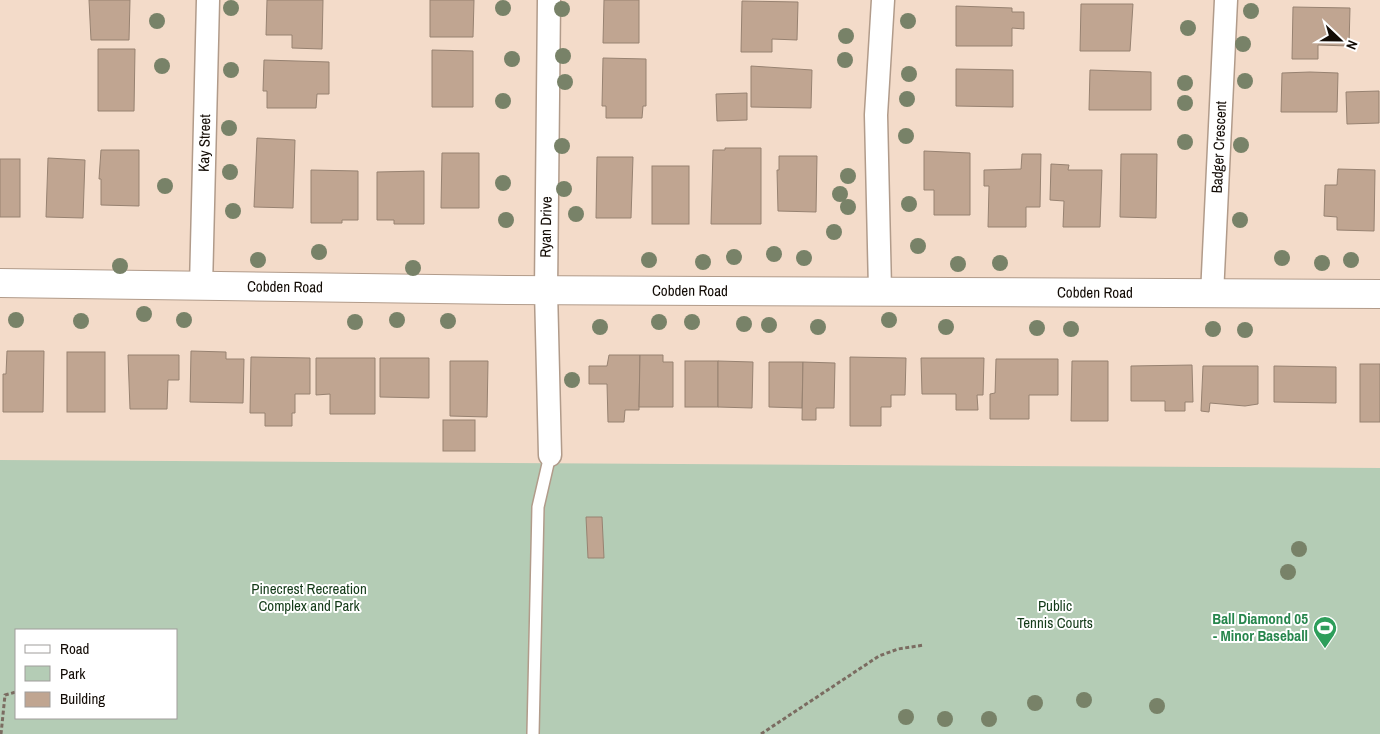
<svg xmlns="http://www.w3.org/2000/svg" width="1380" height="734" viewBox="0 0 1380 734" font-family="'Archivo Narrow',sans-serif">
<style>
.green{fill:#b4ccb5;fill-rule:evenodd}
.building{fill:#c0a591;stroke:#978271}
.lines{fill:none;stroke-linecap:round;stroke-linejoin:round}
.service-casing{stroke:#b19b8a;stroke-width:14}
.minor-casing{stroke:#b19b8a;stroke-width:25}
.tertiary-casing{stroke:#b19b8a;stroke-width:30}
.path{stroke:#7b6c61;stroke-width:3;stroke-dasharray:4 2.5;stroke-linecap:butt}
.service{stroke:#fff;stroke-width:11}
.minor{stroke:#fff;stroke-width:22}
.tertiary{stroke:#fff;stroke-width:28}
.tree{fill:#788268}
.labels{text-anchor:middle;stroke-width:4;stroke-linejoin:round;paint-order:stroke}
.street-label{font-size:15px;fill:#120b05;stroke:#fff}
.park-label{font-size:15px;fill:#133a18;stroke:#fff}
.leisure-label{font-size:15px;font-weight:bold;fill:#27864d;stroke:#fff;text-anchor:end}
</style>
<rect width="100%" height="100%" fill="#f3dbc9"/>
<path class="green" d="M0,460L1380,468V734H0ZM16,630H176V718H16Z"/>
<g class="building">
<polygon points="89,0 130,0 129,40 91,40"/>
<polygon points="267,0 323,0 322,49 292,48 292,35 266,35"/>
<polygon points="430,0 474,0 473,37 430,37"/>
<polygon points="604,0 639,0 639,43 603,43"/>
<polygon points="742,1 798,2 797,40 772,39 772,52 741,52"/>
<polygon points="1081,4 1133,4 1130,51 1080,51"/>
<polygon points="956,6 1012,8 1012,12 1024,12 1024,29 1012,28 1012,46 956,46"/>
<polygon points="1293,7 1350,8 1349,46 1318,45 1318,59 1292,59"/>
<polygon points="98,49 135,49 134,111 98,111"/>
<polygon points="432,50 473,51 473,107 432,107"/>
<polygon points="603,58 646,59 646,106 643,106 642,118 606,118 606,106 602,106"/>
<polygon points="264,60 329,62 329,94 317,94 316,108 267,108 267,91 263,91"/>
<polygon points="751,66 812,70 811,108 751,107"/>
<polygon points="956,69 1013,70 1013,107 956,106"/>
<polygon points="1090,70 1151,72 1151,110 1089,110"/>
<polygon points="1310,72 1338,73 1337,112 1281,112 1282,73"/>
<polygon points="1379,91 1379,123 1347,124 1346,92"/>
<polygon points="747,93 747,120 717,121 716,94"/>
<polygon points="257,138 295,140 293,208 254,207"/>
<polygon points="725,148 761,148 761,224 711,224 713,150 725,150"/>
<polygon points="101,150 139,150 139,206 101,205 101,179 99,179"/>
<polygon points="924,151 970,153 970,215 934,215 934,190 924,190"/>
<polygon points="442,153 479,153 479,208 441,208"/>
<polygon points="1022,154 1041,154 1040,207 1026,207 1026,227 988,227 989,186 984,186 984,170 1021,169"/>
<polygon points="1121,154 1157,154 1156,218 1120,217"/>
<polygon points="779,156 817,156 816,212 778,211 777,170 779,170"/>
<polygon points="597,157 633,157 631,218 596,218"/>
<polygon points="48,158 85,160 83,218 46,217"/>
<rect x="0" y="159" width="20" height="58"/>
<polygon points="1051,164 1069,165 1068,170 1102,170 1100,227 1063,227 1064,201 1050,200"/>
<rect x="652" y="166" width="37" height="58"/>
<polygon points="1338,169 1375,170 1374,231 1337,230 1337,217 1324,216 1325,185 1337,185"/>
<polygon points="311,170 358,171 358,220 342,220 342,223 311,223"/>
<polygon points="424,171 424,224 394,224 394,220 377,220 377,172"/>
<polygon points="7,351 44,351 43,412 3,412 3,374 6,374"/>
<polygon points="191,351 226,352 226,359 244,359 243,403 190,402"/>
<rect x="67" y="352" width="38" height="60"/>
<polygon points="128,355 179,355 179,380 168,380 167,409 130,409"/>
<polygon points="609,355 640,355 639,410 625,410 624,422 608,422 607,384 589,384 589,366 607,366"/>
<polygon points="640,355 663,355 663,362 673,362 673,407 639,407"/>
<polygon points="251,357 310,358 310,394 295,394 295,413 292,413 292,426 265,426 265,413 250,413"/>
<polygon points="850,357 906,358 905,395 891,395 891,407 881,407 881,426 850,426"/>
<polygon points="316,358 375,358 375,414 330,414 330,394 316,395"/>
<polygon points="380,358 429,358 429,398 380,397"/>
<polygon points="921,358 984,358 983,395 977,395 978,410 956,410 956,394 922,394"/>
<polygon points="996,359 1058,359 1058,395 1029,395 1029,419 990,419 990,394 995,393"/>
<polygon points="450,361 488,361 487,417 450,416"/>
<rect x="685" y="361" width="33" height="46"/>
<polygon points="718,361 753,362 752,408 718,407"/>
<polygon points="1072,361 1108,361 1108,421 1071,421"/>
<polygon points="769,362 803,362 802,408 769,407"/>
<polygon points="803,362 835,363 834,408 816,408 816,420 802,420"/>
<rect x="1360" y="364" width="20" height="58"/>
<polygon points="1192,365 1193,402 1185,402 1185,411 1165,411 1165,401 1131,401 1131,366"/>
<polygon points="1203,366 1258,366 1258,404 1245,406 1210,403 1209,412 1201,411"/>
<polygon points="1274,366 1336,367 1336,403 1274,402"/>
<rect x="443" y="420" width="32" height="31"/>
<polygon points="586,517 602,517 604,558 588,558"/>
</g>
<g class="lines">
<g class="service-casing">
<polyline id="service" points="533,734 538,507 550,455"/>
</g>
<g class="minor-casing">
<g id="minor">
<polyline points="549,0 546,290 550,455"/>
<path id="s1" d="M201,287L208,0"/>
<polyline points="880,290 876,115 883,0"/>
<path id="s2" d="M1212,295L1226,0"/>
</g>
</g>
<g class="tertiary-casing">
<g id="tertiary">
<path id="s3" d="M0,283L507,290L1380,294"/>
</g>
</g>
<g class="path">
<polyline points="1,734 5,695 16,692"/>
<polyline points="761,734 879,656 898,649 924,645"/>
</g>
<use href="#service" class="service"/>
<use href="#minor" class="minor"/>
<use href="#tertiary" class="tertiary"/>
</g>
<g class="tree">
<circle cx="231" cy="8" r="8"/>
<circle cx="503" cy="8" r="8"/>
<circle cx="562" cy="9" r="8"/>
<circle cx="1251" cy="11" r="8"/>
<circle cx="157" cy="21" r="8"/>
<circle cx="908" cy="21" r="8"/>
<circle cx="1188" cy="28" r="8"/>
<circle cx="846" cy="36" r="8"/>
<circle cx="1243" cy="44" r="8"/>
<circle cx="563" cy="56" r="8"/>
<circle cx="512" cy="59" r="8"/>
<circle cx="845" cy="60" r="8"/>
<circle cx="162" cy="66" r="8"/>
<circle cx="231" cy="70" r="8"/>
<circle cx="909" cy="74" r="8"/>
<circle cx="1245" cy="81" r="8"/>
<circle cx="565" cy="82" r="8"/>
<circle cx="1185" cy="83" r="8"/>
<circle cx="907" cy="99" r="8"/>
<circle cx="503" cy="101" r="8"/>
<circle cx="1185" cy="103" r="8"/>
<circle cx="229" cy="128" r="8"/>
<circle cx="906" cy="136" r="8"/>
<circle cx="1185" cy="142" r="8"/>
<circle cx="1241" cy="145" r="8"/>
<circle cx="562" cy="146" r="8"/>
<circle cx="230" cy="172" r="8"/>
<circle cx="848" cy="176" r="8"/>
<circle cx="503" cy="183" r="8"/>
<circle cx="165" cy="186" r="8"/>
<circle cx="564" cy="189" r="8"/>
<circle cx="840" cy="194" r="8"/>
<circle cx="909" cy="204" r="8"/>
<circle cx="848" cy="207" r="8"/>
<circle cx="233" cy="211" r="8"/>
<circle cx="576" cy="214" r="8"/>
<circle cx="506" cy="220" r="8"/>
<circle cx="1240" cy="220" r="8"/>
<circle cx="834" cy="232" r="8"/>
<circle cx="918" cy="246" r="8"/>
<circle cx="319" cy="252" r="8"/>
<circle cx="774" cy="254" r="8"/>
<circle cx="734" cy="257" r="8"/>
<circle cx="804" cy="258" r="8"/>
<circle cx="1282" cy="258" r="8"/>
<circle cx="258" cy="260" r="8"/>
<circle cx="649" cy="260" r="8"/>
<circle cx="1351" cy="260" r="8"/>
<circle cx="703" cy="262" r="8"/>
<circle cx="1000" cy="263" r="8"/>
<circle cx="1322" cy="263" r="8"/>
<circle cx="958" cy="264" r="8"/>
<circle cx="120" cy="266" r="8"/>
<circle cx="413" cy="268" r="8"/>
<circle cx="144" cy="314" r="8"/>
<circle cx="16" cy="320" r="8"/>
<circle cx="184" cy="320" r="8"/>
<circle cx="397" cy="320" r="8"/>
<circle cx="889" cy="320" r="8"/>
<circle cx="81" cy="321" r="8"/>
<circle cx="448" cy="321" r="8"/>
<circle cx="355" cy="322" r="8"/>
<circle cx="659" cy="322" r="8"/>
<circle cx="692" cy="322" r="8"/>
<circle cx="744" cy="324" r="8"/>
<circle cx="769" cy="325" r="8"/>
<circle cx="600" cy="327" r="8"/>
<circle cx="818" cy="327" r="8"/>
<circle cx="946" cy="327" r="8"/>
<circle cx="1037" cy="328" r="8"/>
<circle cx="1071" cy="329" r="8"/>
<circle cx="1213" cy="329" r="8"/>
<circle cx="1245" cy="330" r="8"/>
<circle cx="572" cy="380" r="8"/>
<circle cx="1299" cy="549" r="8"/>
<circle cx="1288" cy="572" r="8"/>
<circle cx="1084" cy="700" r="8"/>
<circle cx="1035" cy="703" r="8"/>
<circle cx="1157" cy="706" r="8"/>
<circle cx="906" cy="717" r="8"/>
<circle cx="945" cy="719" r="8"/>
<circle cx="989" cy="719" r="8"/>
</g>
<defs>
<g id="stadium-pin" transform="scale(1.25)"><path d="M0 17L-7.5 6A9.5 9.5 0 1 1 7.5 6Z" fill="#2e9e5b" stroke="#fff"/><path d="M0-5a6.5 5 0 1 0 0 10a6.5 5 0 1 0 0-10ZM-3.5-1.8h7v3.6h-7Z" fill="#fff"/></g>
</defs>
<g fill-rule="evenodd">
<use href="#stadium-pin" x="1325" y="628"/>
</g>
<g class="labels">
<g class="street-label">
<text dy="5" stroke="none"><textPath href="#s1" startOffset="144">Kay Street</textPath></text>
<text dy="5" stroke="none"><textPath href="#s2" startOffset="148">Badger Crescent</textPath></text>
<text transform="translate(546 227) rotate(-89)" y="5">Ryan Drive</text>
<text dy="5" stroke="none"><textPath href="#s3" startOffset="285">Cobden Road</textPath></text>
<text dy="5" stroke="none"><textPath href="#s3" startOffset="690">Cobden Road</textPath></text>
<text dy="5" stroke="none"><textPath href="#s3" startOffset="1095">Cobden Road</textPath></text>
</g>
<g class="park-label">
<text x="309" y="594">Pinecrest Recreation<tspan x="309" dy="17">Complex and Park</tspan></text>
<text x="1055" y="611">Public<tspan x="1055" dy="17">Tennis Courts</tspan></text>
</g>
<g class="leisure-label">
<text x="1308" y="624">Ball Diamond 05<tspan x="1308" dy="17">- Minor Baseball</tspan></text>
</g>
</g>
<rect x="15" y="629" width="162" height="90" fill="#ffffff" stroke="#a09d9b"/>
<rect x="25" y="645" width="25" height="8" fill="#ffffff" stroke="#a09d9b"/>
<text x="60" y="654" font-size="15" fill="#120b05">Road</text>
<rect x="25" y="666" width="25" height="15" fill="#b4ccb5" stroke="#a09d9b"/>
<text x="60" y="679" font-size="15" fill="#120b05">Park</text>
<rect x="25" y="692" width="25" height="15" fill="#c0a591" stroke="#a09d9b"/>
<text x="60" y="704" font-size="15" fill="#120b05">Building</text>
<g transform="translate(1340 40) rotate(112)" stroke="#ffffff" stroke-width="4" paint-order="stroke">
<path d="M0-4L9 19L0 12L-9 19Z" fill="#120b05"/>
<text y="-8" font-size="14" font-weight="bold" text-anchor="middle" fill="#120b05">N</text>
</g>
</svg>
